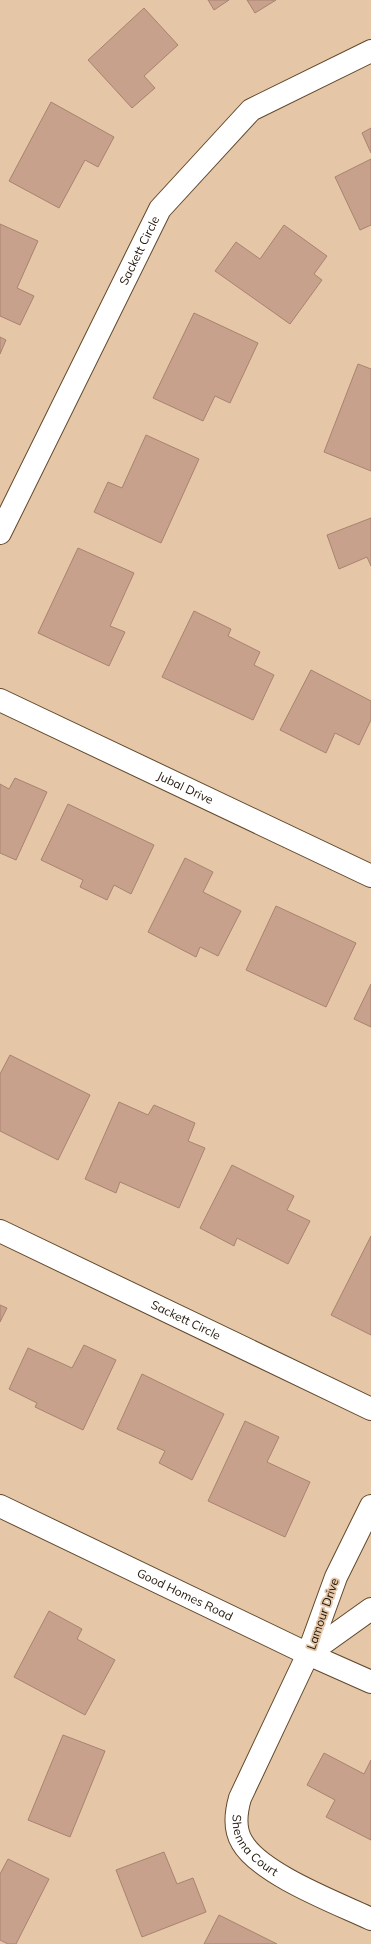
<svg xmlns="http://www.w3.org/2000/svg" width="371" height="1944" viewBox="0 0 371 1944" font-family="Mulish,sans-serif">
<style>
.building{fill:#c8a18d;stroke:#a88370}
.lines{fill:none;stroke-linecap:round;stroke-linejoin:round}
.street-casing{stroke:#61482c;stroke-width:24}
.secondary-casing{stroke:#61482c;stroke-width:24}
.street{stroke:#fff;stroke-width:22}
.secondary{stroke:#fff;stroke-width:22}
.labels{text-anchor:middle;stroke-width:3.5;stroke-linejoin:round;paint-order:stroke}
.street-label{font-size:12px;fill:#23190d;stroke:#e5c7a8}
</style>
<rect width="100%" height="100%" fill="#e5c7a8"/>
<g class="building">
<polygon points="208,0 229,0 214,10"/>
<polygon points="247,0 276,0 255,13"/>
<polygon points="144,8 178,45 144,76 155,88 132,108 88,60"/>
<polygon points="51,102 114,137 98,167 85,160 59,208 9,181"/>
<polygon points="371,128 371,153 362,133"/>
<polygon points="371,159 371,225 360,230 335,177"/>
<polygon points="0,224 38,241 17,288 34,296 20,325 0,316"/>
<polygon points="284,225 327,256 314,274 322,280 290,324 215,271 236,242 260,259"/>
<polygon points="194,313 258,343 230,403 215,396 203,421 153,398"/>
<polygon points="0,337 6,340 0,354"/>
<polygon points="358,364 371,369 371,471 324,452"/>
<polygon points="146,435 199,459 161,543 94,512 108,482 122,488"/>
<polygon points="371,518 371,566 367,557 339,569 327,535"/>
<polygon points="78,548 134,573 110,626 125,632 109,666 38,633"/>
<polygon points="194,611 231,629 228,636 260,652 254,665 274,675 253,720 162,677"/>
<polygon points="311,670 371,701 371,720 359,745 335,733 326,753 280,730"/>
<polygon points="15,778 47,792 16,860 0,853 0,784 9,789"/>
<polygon points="68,804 154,845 131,894 114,885 107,900 80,887 83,880 41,860"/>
<polygon points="185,858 213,872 203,892 241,911 218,956 200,947 196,957 148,932"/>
<polygon points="276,906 356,943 326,1007 246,970"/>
<polygon points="371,984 371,1027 354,1019"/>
<polygon points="10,1055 90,1095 58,1160 0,1131 0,1074"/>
<polygon points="119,1102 148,1115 154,1105 195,1123 188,1141 205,1148 179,1208 120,1182 116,1193 85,1179"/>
<polygon points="232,1165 294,1196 287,1210 310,1221 288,1264 237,1238 234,1246 200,1228"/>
<polygon points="371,1236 371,1335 331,1315"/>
<polygon points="0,1305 7,1308 0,1322"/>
<polygon points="84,1345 116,1360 83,1430 35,1407 37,1403 9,1389 28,1348 72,1368"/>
<polygon points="142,1374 224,1414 192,1480 159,1463 165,1451 117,1429"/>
<polygon points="245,1421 279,1437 267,1462 310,1482 285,1537 208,1501"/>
<polygon points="49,1611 82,1629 77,1639 115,1660 85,1715 14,1677"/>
<polygon points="63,1735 105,1751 70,1837 28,1820"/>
<polygon points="324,1753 364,1774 371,1760 371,1840 326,1817 335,1800 307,1785"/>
<polygon points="164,1852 177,1884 193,1878 206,1912 142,1937 116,1870"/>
<polygon points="8,1859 49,1879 16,1944 8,1944 0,1940 0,1874"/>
<polygon points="219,1915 277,1944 204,1944"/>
</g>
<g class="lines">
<g class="street-casing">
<g id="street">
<path id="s1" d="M0,533L160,209L251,110L371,51"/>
<path id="s2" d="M0,700L371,876"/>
<path id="s3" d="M0,1231L371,1409"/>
<path id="s4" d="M371,1506L336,1577L308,1654L240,1798C236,1812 234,1829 242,1842C260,1874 337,1903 371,1919"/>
<polyline points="308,1654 371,1609"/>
</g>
</g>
<g class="secondary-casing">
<g id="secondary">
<path id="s5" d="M0,1506L308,1654L371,1682"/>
</g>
</g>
<use href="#street" class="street"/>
<use href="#secondary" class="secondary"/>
</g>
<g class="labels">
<g class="street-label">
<text dy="4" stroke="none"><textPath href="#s1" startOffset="315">Sackett Circle</textPath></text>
<text dy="4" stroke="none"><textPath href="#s2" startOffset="205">Jubal Drive</textPath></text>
<text dy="4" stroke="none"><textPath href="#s3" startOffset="206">Sackett Circle</textPath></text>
<text dy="4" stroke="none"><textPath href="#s5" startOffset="205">Good Homes Road</textPath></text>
<text transform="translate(323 1614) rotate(-71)" y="4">Lamour Drive</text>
<text dy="4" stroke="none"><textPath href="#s4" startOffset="375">Shenna Court</textPath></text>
</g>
</g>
</svg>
